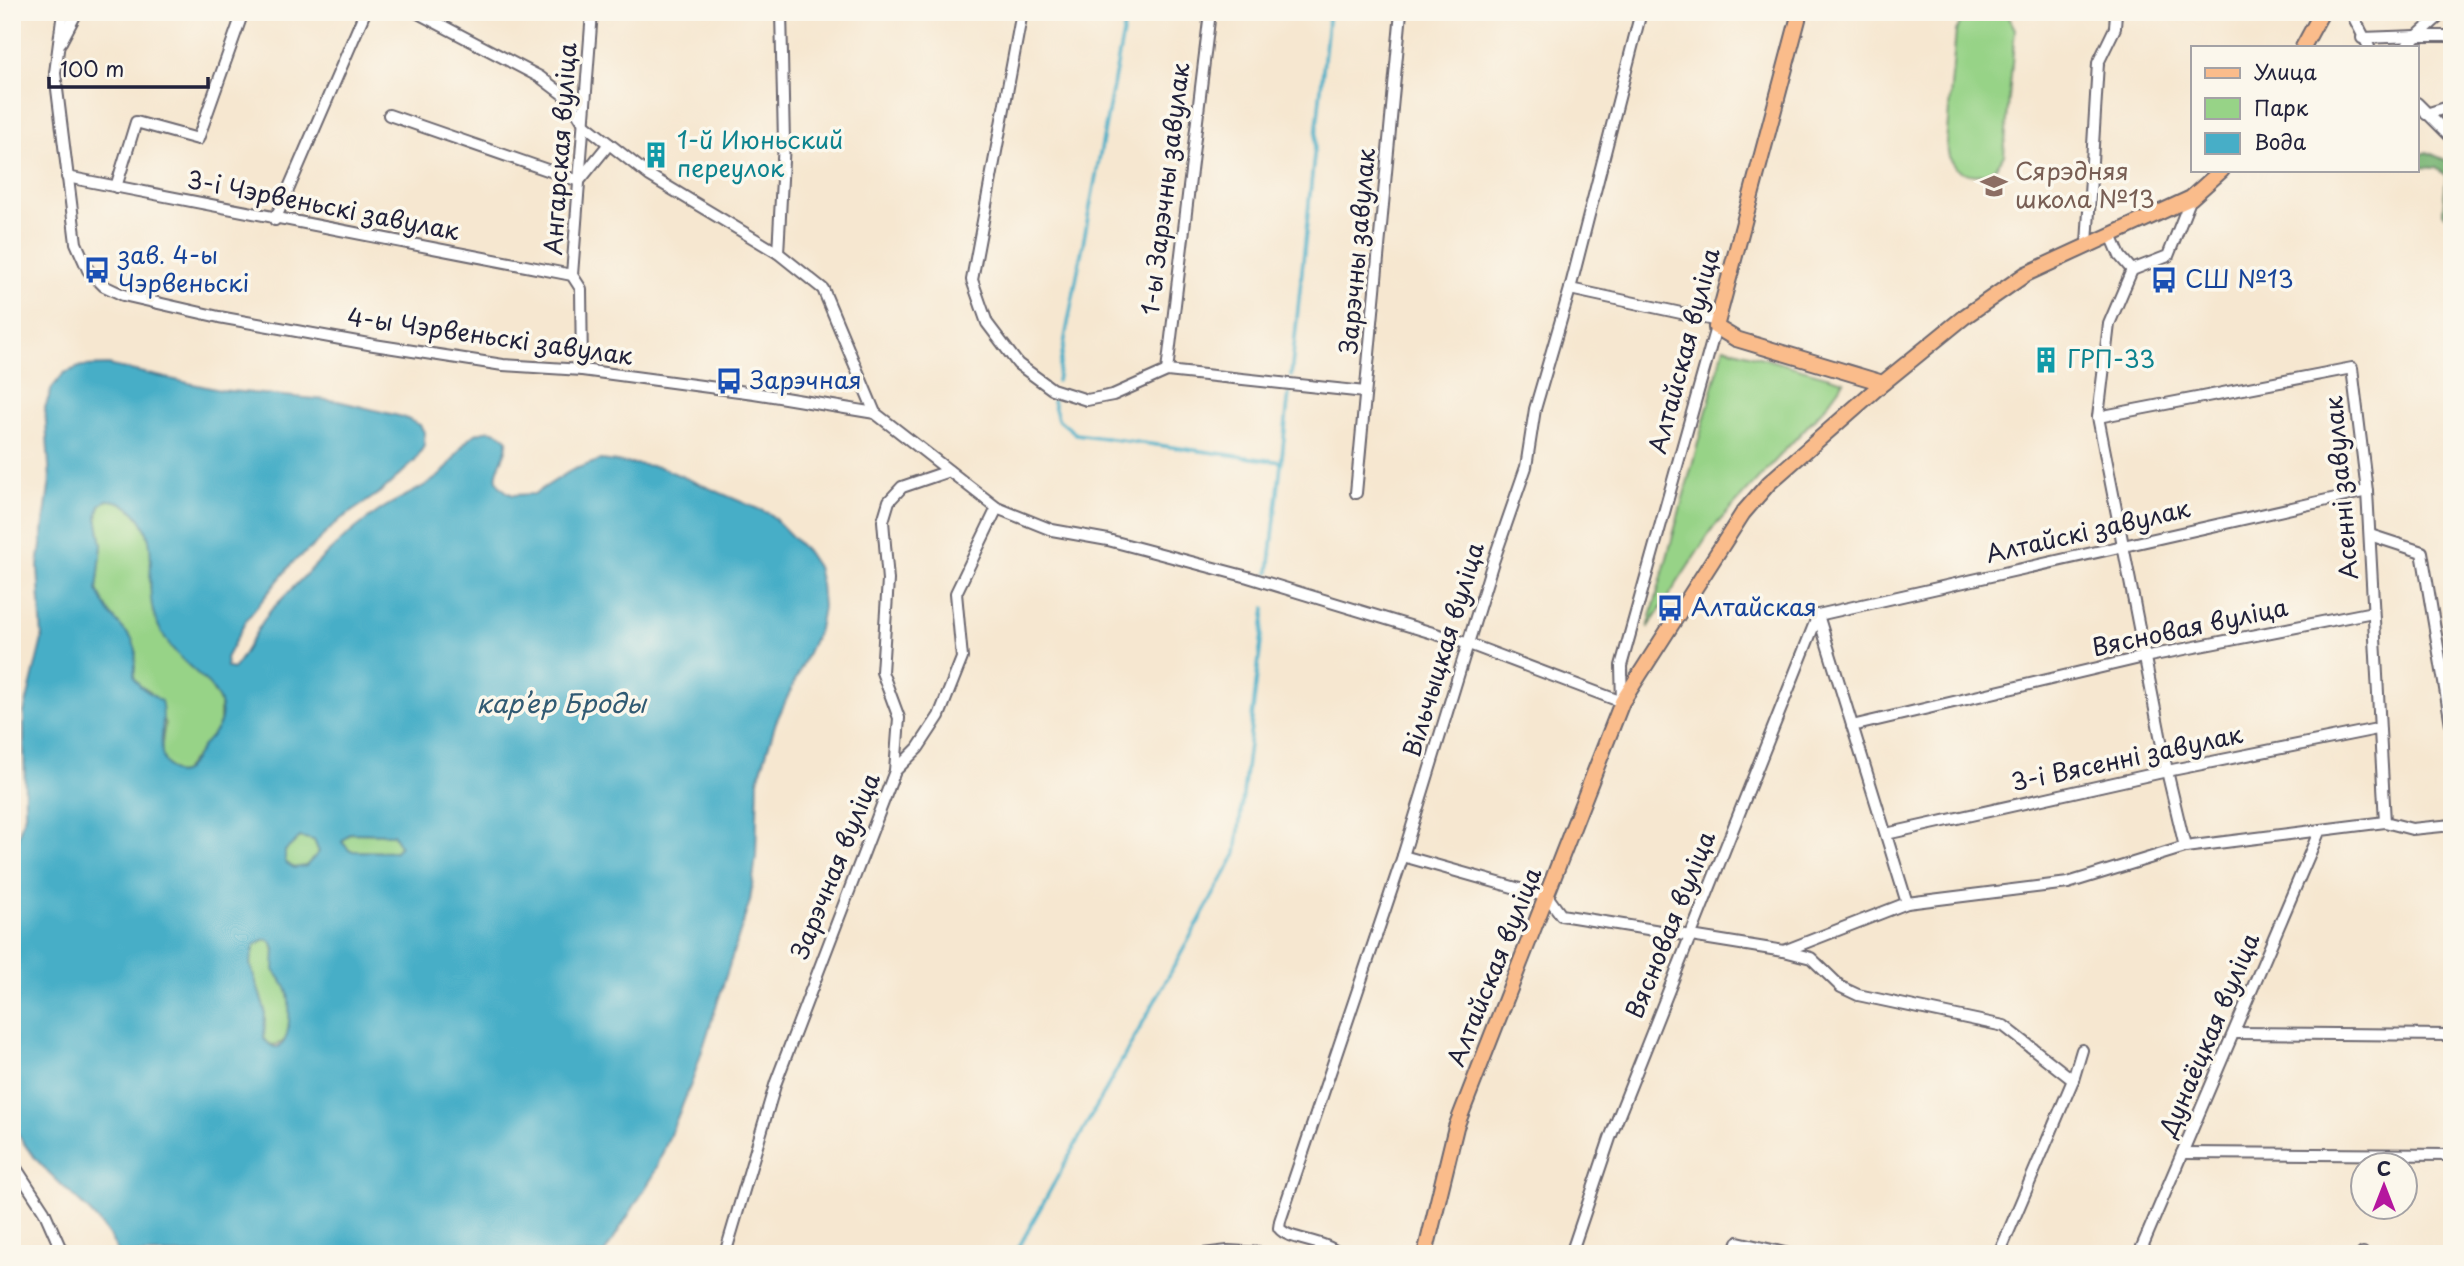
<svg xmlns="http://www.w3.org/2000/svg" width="2464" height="1266" viewBox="0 0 2464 1266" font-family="'Playpen Sans',sans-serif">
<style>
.green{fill:#97d387;stroke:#5c7a61;stroke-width:2}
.forest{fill:#79b574;stroke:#4e6c58;stroke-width:2}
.water{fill:#47aec7;stroke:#346881;stroke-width:2;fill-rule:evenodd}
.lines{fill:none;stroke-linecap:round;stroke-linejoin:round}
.stream{stroke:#47aec7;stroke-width:3.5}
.minor-casing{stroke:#6c676f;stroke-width:14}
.major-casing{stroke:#6c676f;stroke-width:18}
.minor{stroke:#fff;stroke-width:10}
.major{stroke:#fabc8b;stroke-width:14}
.labels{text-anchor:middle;stroke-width:7;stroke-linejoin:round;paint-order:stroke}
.culture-label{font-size:24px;fill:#0d838f;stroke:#fbf7ec;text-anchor:start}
.street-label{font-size:24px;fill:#22223b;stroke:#fbf7ec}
.education-label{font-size:24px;fill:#785e54;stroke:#fbf7ec;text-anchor:start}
.transit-label{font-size:24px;fill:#164399;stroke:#fbf7ec;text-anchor:start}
.water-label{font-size:26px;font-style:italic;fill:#315a73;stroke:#fbf7ec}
</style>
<rect width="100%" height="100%" fill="#fbf7ec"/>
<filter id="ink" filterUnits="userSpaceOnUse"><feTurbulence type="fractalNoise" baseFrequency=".0143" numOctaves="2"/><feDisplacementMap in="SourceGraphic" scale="14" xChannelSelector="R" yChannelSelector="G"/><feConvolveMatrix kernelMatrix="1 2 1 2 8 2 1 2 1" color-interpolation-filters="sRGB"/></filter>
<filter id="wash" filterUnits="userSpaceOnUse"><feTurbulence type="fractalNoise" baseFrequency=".00686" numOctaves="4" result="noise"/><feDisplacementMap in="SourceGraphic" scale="28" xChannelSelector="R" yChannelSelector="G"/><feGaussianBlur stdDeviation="1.57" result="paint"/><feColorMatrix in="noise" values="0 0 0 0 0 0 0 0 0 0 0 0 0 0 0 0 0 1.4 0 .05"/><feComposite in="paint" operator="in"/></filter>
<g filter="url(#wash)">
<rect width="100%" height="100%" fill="#f6e7d0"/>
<g class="green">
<path d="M1966,12H2006L2015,29L2004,155C1995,175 1976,180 1957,169L1949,157L1946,143L1956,31Z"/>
<polygon points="1724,347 1844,381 1825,407 1713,528 1648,628"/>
<polygon points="107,500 117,500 129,507 142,520 149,534 152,552 150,587 220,702 220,725 182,773 177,774 164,763 161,750 165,724 150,692 140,686 134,677 136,650 132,639 110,614 97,590 102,545 97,517 100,505"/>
<polygon points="350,833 393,834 400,846 394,852 350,851 342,842"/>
<polygon points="300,837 314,840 319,852 306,866 294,868 285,862 285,851"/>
<path d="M265,939L271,941C277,951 274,962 277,973C279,978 284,982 286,987C291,1000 297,1039 278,1044C272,1046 268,1044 264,1039L265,1010L250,964L254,946Z"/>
</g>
<polygon class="forest" points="2427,152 2452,163 2452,220 2443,213 2446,176 2436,168 2417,167 2417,155"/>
<path class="water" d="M108,365L220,390L338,401L403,417L420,425L424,432V446L415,461L382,491L338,521L311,548L293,562L247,619L226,658L227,667L232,669C240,666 260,620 273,608C306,575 339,538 379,511C398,498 421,490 439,476C454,464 461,440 478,433C489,428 499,431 507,439C510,461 478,479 513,495L534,494L572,470L601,460L660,467L770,514L807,552L817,567L821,584L823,607L819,629L776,722L758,780L756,857L750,901L692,1082L653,1176L604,1254H119C95,1200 35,1176 12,1122V856L25,814L24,713L42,639L38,566L50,480L45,408L52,388L64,373L82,366ZM107,500C119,500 127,504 135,513C162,542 144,576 153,611C157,627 168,645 180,657C196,675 229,693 220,722C218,730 210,737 205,743C197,753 192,766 182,773L177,774C149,758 169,727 161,701L140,686L134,677L136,650L132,639L110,614L97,590L102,545L97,517L100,505ZM350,833L393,834L400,846L394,852L350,851L342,842ZM300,837L314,840L319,852L306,866L294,868L285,862V851ZM265,939L271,941L275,948L274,970C279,978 286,984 288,994C291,1007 291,1069 264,1039L265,1010L250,964L254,946Z"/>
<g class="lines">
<g class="stream">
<polyline points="1291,376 1329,12"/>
<polyline points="1057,381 1127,12"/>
<polyline points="1053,401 1058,419 1076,434 1282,462"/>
<polyline points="1269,572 1289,393"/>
<polyline points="1015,1254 1236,854 1265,608"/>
</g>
</g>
</g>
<g filter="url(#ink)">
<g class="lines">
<g class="minor-casing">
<g id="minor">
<polyline points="63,12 55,73 76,243 88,270 104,286 123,295 219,317 374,345 503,365 582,370 754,393 875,413"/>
<polyline points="416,12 540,77 569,99 585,125 650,176 778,253"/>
<polyline points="781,12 784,142 778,253 823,289 875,413 997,508 1052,530 1108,540 1248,577 1469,644 1622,702 1621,666 1716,327"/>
<polyline points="1022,12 972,280 987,323 1018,364 1052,389 1087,400 1113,395 1167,371 1365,392"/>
<polyline points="2351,12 2369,47"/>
<polyline points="2444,12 2417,36 2452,36"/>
<polyline points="2362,38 2417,36 2406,47"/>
<polyline points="61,42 77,12"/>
<polyline points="2417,103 2452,138"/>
<polyline points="2426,114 2452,106"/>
<polyline points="389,115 579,181 609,144"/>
<polyline points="67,177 572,275"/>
<polyline points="116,187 136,122 198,139 243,12"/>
<polyline points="275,220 365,12"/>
<polyline points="2111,235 2120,256 2132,270 2168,256 2191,198"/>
<polyline points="2087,244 2098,63 2115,28 2116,12"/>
<polyline points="2132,270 2109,324 2098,417 2167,771 2185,847"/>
<polyline points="1570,289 1718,321"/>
<polyline points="582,370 581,289 572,275 592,12"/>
<polyline points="1167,371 1210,12"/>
<polyline points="2098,417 2352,368 2367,491 2385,822"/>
<polyline points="1356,493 1401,12"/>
<polyline points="2370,535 2422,552 2452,730"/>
<polyline points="1818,615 2367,491"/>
<polyline points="1818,615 1907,903"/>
<polyline points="1852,726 2144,657 2373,612"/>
<polyline points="895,771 899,718 882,672 888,580 883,521 889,501 902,487 949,471"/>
<polyline points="1886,834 2167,771 2377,729"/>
<polyline points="1403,856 1548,897 1561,915 1784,951 1811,958 1841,987 1858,995 2004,1026 2073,1080"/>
<polyline points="1784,951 1907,903 2068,883 2185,847 2385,822 2412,829 2452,825"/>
<polyline points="2234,1033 2452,1035"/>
<polyline points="2182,1153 2452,1155"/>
<polyline points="12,1162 44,1211 63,1254"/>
<polyline points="725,1254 776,1082 895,771 918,748 939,716 962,658 956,593 997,508"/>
<polyline points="1203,1254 1228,1251 1280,1254"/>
<path d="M1339,1254C1323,1239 1289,1241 1279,1228L1280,1221L1403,856L1492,565L1526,467L1535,409L1570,289L1641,12"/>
<polyline points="1571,1254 1610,1138 1818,615"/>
<polyline points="1734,1254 1738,1242 1789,1254"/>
<polyline points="1999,1254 2073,1080 2082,1050"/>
<polyline points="2139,1254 2319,832"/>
<polyline points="2362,1254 2363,1253"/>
</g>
</g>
<g class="major-casing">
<g id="major">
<polyline points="1800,12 1716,327 1736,339 1883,383"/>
<polyline points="2303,47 2322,12"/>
<polyline points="1425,1254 1456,1127 1622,702 1743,513 1769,483 1883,383 1964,317 2026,274 2191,198 2222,170"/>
</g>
</g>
<use href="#minor" class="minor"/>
<use href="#major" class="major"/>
</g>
</g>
<defs>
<g id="building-bare" transform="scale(2.1)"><path d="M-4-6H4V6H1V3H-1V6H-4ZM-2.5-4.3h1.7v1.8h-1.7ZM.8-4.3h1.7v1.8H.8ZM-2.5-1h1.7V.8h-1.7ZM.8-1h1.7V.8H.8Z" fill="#0f9aa8" stroke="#fbf7ec" stroke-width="2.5" paint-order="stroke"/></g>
<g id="school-bare" transform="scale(2.1)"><path d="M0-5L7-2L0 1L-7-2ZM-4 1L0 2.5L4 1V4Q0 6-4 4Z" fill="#8d6e63" stroke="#fbf7ec" stroke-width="2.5" paint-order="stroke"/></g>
<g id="bus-bare" transform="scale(2.1)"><path d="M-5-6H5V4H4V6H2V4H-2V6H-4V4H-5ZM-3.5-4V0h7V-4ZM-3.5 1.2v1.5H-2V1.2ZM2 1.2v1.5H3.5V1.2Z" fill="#1a4fb4" stroke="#fbf7ec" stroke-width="2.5" paint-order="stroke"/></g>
</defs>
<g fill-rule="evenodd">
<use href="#building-bare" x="656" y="155"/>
<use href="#school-bare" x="1994" y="186"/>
<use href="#bus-bare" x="97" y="270"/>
<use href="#bus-bare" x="2164" y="280"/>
<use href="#building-bare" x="2046" y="360"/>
<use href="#bus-bare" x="729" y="381"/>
<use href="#bus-bare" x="1670" y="608"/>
</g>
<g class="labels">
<g class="culture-label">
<text x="677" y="149">1-й Июньский<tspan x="677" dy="28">переулок</tspan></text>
<text x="2067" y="368">ГРП-33</text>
</g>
<g class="street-label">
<text transform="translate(561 149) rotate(-86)" y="8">Ангарская вуліца</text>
<text transform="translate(1166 189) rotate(-83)" y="8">1-ы Зарэчны завулак</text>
<text transform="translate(323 206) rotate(11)" y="8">3-і Чэрвеньскі завулак</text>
<text transform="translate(1358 251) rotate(-85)" y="8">Зарэчны завулак</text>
<text transform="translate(490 337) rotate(8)" y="8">4-ы Чэрвеньскі завулак</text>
<text transform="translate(1685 351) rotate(-75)" y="8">Алтайская вуліца</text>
<text transform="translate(2342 488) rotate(-95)" y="8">Асенні завулак</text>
<text transform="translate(2088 532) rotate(-13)" y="8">Алтайскі завулак</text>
<text transform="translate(2190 628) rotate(-12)" y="8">Вясновая вуліца</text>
<text transform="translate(1444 650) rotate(-73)" y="8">Вільчыцкая вуліца</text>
<text transform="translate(2127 759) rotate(-12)" y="8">3-і Вясенні завулак</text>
<text transform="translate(836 866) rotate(-68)" y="8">Зарэчная вуліца</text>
<text transform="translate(1671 925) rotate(-68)" y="8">Вясновая вуліца</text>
<text transform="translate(1495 967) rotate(-68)" y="8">Алтайская вуліца</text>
<text transform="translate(2210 1035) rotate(-67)" y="8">Дунаёцкая вуліца</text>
</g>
<g class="education-label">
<text x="2015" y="180">Сярэдняя<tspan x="2015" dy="28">школа №13</tspan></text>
</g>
<g class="transit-label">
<text x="118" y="264">зав. 4-ы<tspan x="118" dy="28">Чэрвеньскі</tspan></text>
<text x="2185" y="288">СШ №13</text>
<text x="750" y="389">Зарэчная</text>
<text x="1691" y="616">Алтайская</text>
</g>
<g class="water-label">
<text x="561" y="713">карʼер Броды</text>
</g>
</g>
<rect width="2464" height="1266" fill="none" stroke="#fbf7ec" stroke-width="42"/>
<rect x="2191" y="46" width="228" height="126" fill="#fbf7ec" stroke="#a4a2a5" stroke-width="2"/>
<rect x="2205" y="68" width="35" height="10" fill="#fabc8b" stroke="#a4a2a5" stroke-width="2"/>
<text x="2254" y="80" font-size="21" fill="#22223b">Улица</text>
<rect x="2205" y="98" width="35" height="21" fill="#97d387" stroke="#a4a2a5" stroke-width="2"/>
<text x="2254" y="116" font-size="21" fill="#22223b">Парк</text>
<rect x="2205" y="133" width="35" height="21" fill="#47aec7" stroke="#a4a2a5" stroke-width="2"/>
<text x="2254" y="150" font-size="21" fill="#22223b">Вода</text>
<g transform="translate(2384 1186)"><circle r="33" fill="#fbf7ec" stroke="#a4a2a5" stroke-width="2"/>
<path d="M0-5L12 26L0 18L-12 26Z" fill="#b5179e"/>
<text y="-10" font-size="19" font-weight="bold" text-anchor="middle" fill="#22223b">С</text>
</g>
<path d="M49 77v10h159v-10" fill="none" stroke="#22223b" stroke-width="3.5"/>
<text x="60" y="77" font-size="21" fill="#22223b" stroke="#fbf7ec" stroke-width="5" paint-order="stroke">100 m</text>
</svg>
